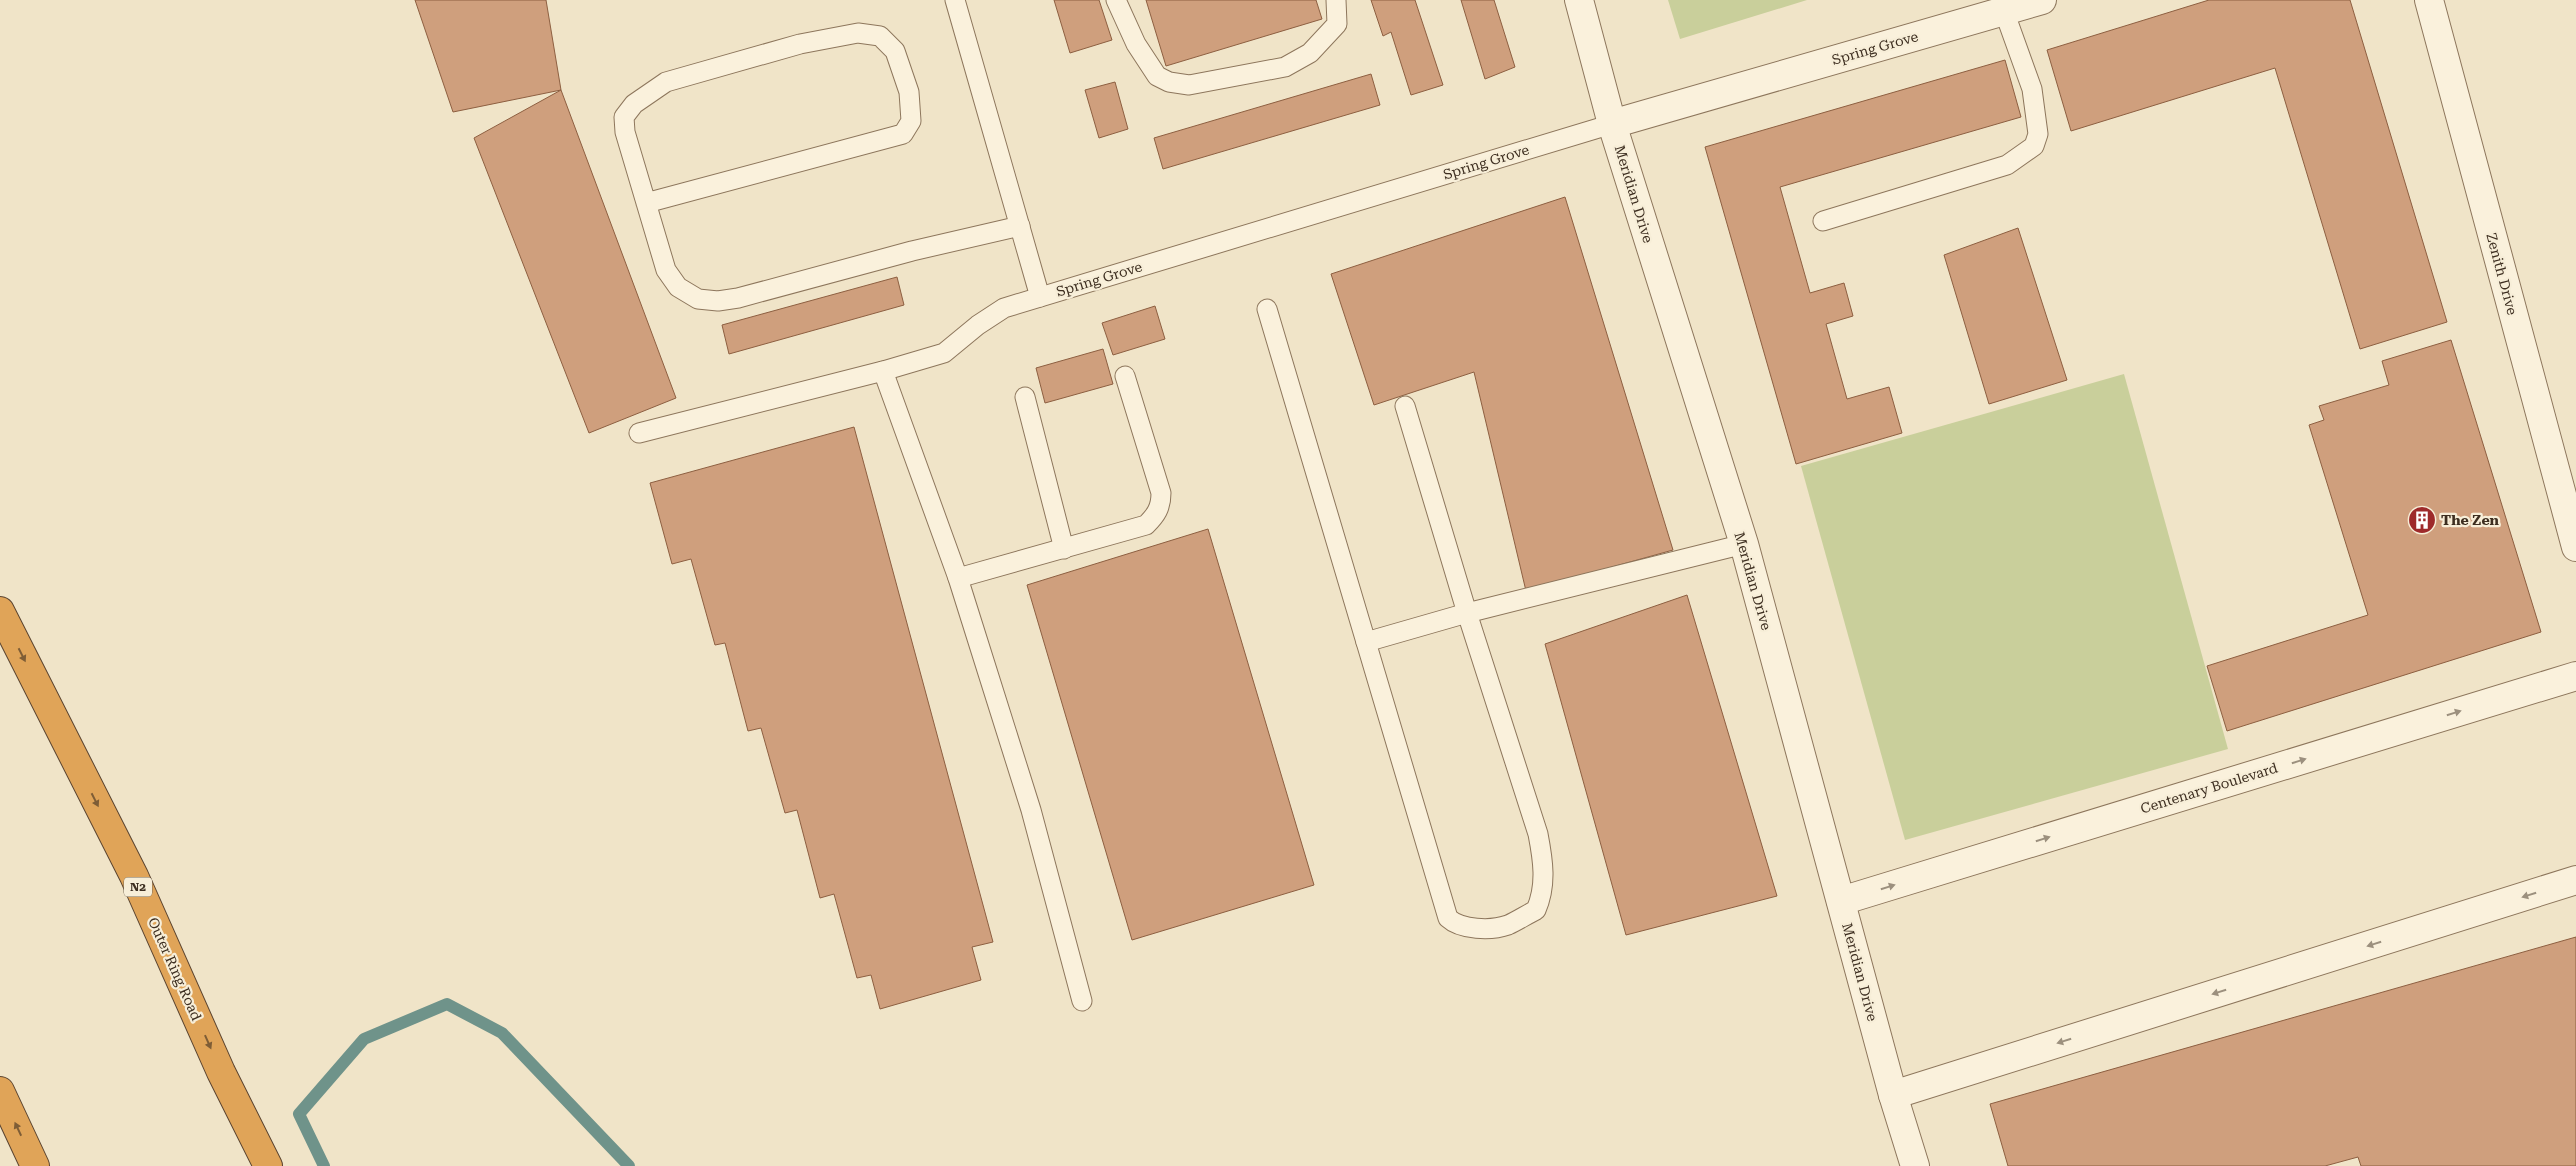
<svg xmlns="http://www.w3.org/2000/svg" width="2576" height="1166" viewBox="0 0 2576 1166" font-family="'Roboto Serif',serif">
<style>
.green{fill:#c9cf9b}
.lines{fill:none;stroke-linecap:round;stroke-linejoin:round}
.stream{stroke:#6f938a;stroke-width:12}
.building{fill:#cf9f7d;stroke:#8d5f41}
.lane-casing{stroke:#8d765c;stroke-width:21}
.street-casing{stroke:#8d765c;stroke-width:30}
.highway-casing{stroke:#5b4430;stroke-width:30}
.lane{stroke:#faf1dc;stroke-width:19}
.street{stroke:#faf1dc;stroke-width:28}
.highway{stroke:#e0a458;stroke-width:28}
.oneway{fill:#7e5d36}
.oneway2{fill:#9c907e}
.labels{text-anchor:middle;stroke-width:4.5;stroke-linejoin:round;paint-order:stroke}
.shield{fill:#f7eed8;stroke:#756857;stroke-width:1}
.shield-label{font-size:12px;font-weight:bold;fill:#3d2e20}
.street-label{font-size:14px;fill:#3d2e20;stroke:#f7eed8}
.poi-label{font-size:14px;font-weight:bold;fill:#3d2e20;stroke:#f7eed8;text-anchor:start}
</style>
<rect width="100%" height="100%" fill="#f0e4c8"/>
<g class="green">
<polygon points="1668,0 1807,0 1680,39"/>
<polygon points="2124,374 2228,749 1905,840 1801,466"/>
</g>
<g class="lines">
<polyline class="stream" points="324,1166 299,1114 364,1039 447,1004 502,1033 629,1166"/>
</g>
<g class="building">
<polygon points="415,0 546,0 561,90 453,112"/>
<polygon points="1054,0 1099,0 1112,40 1070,53"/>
<polygon points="1146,0 1316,0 1322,19 1166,66"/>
<polygon points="1371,0 1415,0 1443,85 1411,95 1391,32 1383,36"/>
<polygon points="1461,0 1494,0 1515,67 1485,79"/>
<polygon points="2209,0 2350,0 2447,322 2360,349 2275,68 2071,131 2047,50"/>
<polygon points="2005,60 2021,117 1780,187 1810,293 1844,283 1853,316 1826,324 1847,399 1889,387 1902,433 1796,464 1705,147"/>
<polygon points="1371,74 1380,105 1163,169 1154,138"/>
<polygon points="1115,82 1128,129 1099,138 1085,90"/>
<polygon points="561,90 676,398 589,433 474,138"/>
<polygon points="1565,197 1673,550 1526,591 1474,372 1374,405 1331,274"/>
<polygon points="2018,228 2067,380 1989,404 1944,255"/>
<polygon points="897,277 904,305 729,354 722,325"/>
<polygon points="1155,306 1165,339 1113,355 1102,323"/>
<polygon points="2451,340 2541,632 2227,731 2207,666 2368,615 2309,425 2324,420 2319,406 2389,385 2382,361"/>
<polygon points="1103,349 1113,384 1045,403 1036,368"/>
<polygon points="854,427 993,942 972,947 981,980 880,1009 871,975 857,978 834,894 820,898 797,810 785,813 761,728 748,731 725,643 715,645 691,559 672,564 650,483"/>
<polygon points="1208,529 1314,885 1132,940 1027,585"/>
<polygon points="1687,595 1777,896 1626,935 1545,644"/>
<polygon points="2576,937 2576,1166 2361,1166 2358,1157 2325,1166 2008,1166 1990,1104"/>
</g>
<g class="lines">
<g class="lane-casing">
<g id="lane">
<polyline points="955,0 1040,297"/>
<polyline points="1116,0 1136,44 1157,76 1169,82 1189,85 1285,67 1310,53 1337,24 1336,0"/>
<polyline points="646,203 903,134 911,121 909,92 895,51 880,36 858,33 800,44 666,82 634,104 624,117 625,132 666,270 678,287 698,299 718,301 738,298 912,251 1020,226"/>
<polyline points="1823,221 2007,165 2034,146 2038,134 2032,89 2004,11"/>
<polyline points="1267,309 1366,642 1467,613 1744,544"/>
<polyline points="883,371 958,578 1031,810 1082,1001"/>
<polyline points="1025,397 1064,549"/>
<polyline points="639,433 883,371 944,353 978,325 1004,308 1612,124"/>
<path d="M958,578L1146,525C1156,515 1161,508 1161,493L1125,376"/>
<path d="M1366,642L1448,918C1461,930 1491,931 1508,925C1517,921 1526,915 1536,910C1547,885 1543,860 1538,834L1467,613L1405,406"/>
</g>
</g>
<g class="street-casing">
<g id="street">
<polyline points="1579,0 1612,124 1744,544 1893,1095 1915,1166"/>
<polyline points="2429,0 2576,547"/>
<polyline points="1612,124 2042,0"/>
<polyline points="1841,901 2576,676"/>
<polyline points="1893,1095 2576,880"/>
</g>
</g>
<g class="highway-casing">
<g id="highway">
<polyline points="0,611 134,876 221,1072 268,1166"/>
<polyline points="0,1091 35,1166"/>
</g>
</g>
<use href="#lane" class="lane"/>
<use href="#street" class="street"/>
<use href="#highway" class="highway"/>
</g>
<defs><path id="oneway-solid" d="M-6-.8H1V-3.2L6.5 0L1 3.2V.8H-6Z" transform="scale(1.25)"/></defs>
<g class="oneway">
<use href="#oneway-solid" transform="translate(22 655) rotate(63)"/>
<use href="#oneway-solid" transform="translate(95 800) rotate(63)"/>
<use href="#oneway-solid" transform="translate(208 1042) rotate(66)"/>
<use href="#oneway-solid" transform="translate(18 1129) rotate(-115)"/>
</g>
<g class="oneway2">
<use href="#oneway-solid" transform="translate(2454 713) rotate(-17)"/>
<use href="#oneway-solid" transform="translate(2299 761) rotate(-17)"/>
<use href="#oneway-solid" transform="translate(2043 839) rotate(-17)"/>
<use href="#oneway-solid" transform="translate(1888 887) rotate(-17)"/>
<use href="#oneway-solid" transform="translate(2529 895) rotate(163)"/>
<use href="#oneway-solid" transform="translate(2374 944) rotate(163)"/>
<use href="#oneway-solid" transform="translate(2219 992) rotate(163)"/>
<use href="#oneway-solid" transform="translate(2064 1041) rotate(163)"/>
</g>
<defs>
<g id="building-disc" transform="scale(1.4375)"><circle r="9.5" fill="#9e2a2b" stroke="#f7eed8"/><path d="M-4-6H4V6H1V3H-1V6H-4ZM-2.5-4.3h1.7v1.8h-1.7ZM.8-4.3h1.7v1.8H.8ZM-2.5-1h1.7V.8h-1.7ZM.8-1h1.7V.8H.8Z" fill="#fff"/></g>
</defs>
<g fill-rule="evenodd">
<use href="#building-disc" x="2422" y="520"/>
</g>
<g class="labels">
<rect class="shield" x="124" y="877.5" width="28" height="19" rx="4"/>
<g class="shield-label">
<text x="138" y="891">N2</text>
</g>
<g class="street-label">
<text transform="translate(1875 48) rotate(-16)" y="5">Spring Grove</text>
<text transform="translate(1486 162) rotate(-17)" y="5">Spring Grove</text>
<text transform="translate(1634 194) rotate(73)" y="5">Meridian Drive</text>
<text transform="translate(2502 274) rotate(75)" y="5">Zenith Drive</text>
<text transform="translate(1099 279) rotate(-17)" y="5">Spring Grove</text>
<text transform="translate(1753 581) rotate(74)" y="5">Meridian Drive</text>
<text transform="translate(2209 788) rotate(-17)" y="5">Centenary Boulevard</text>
<text transform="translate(175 969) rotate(66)" y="5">Outer Ring Road</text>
<text transform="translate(1860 972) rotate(75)" y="5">Meridian Drive</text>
</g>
<g class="poi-label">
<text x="2441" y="525">The Zen</text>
</g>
</g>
</svg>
